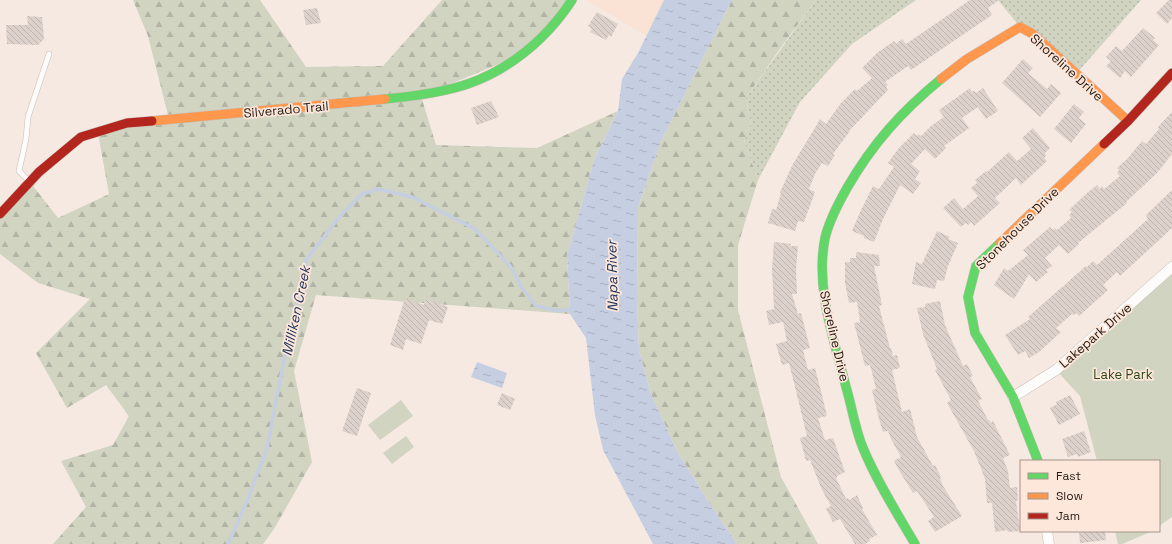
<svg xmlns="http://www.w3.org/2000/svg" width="1172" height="544" viewBox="0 0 1172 544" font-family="'Space Grotesk',sans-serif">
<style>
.built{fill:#fae2d4}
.grass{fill:url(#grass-dots)}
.forest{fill:url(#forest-firs)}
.park{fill:#d0d4c1}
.water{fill:url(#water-ripples)}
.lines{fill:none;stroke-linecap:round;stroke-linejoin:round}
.stream{stroke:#c6cee2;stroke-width:3.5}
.building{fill:url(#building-back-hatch)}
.lane-casing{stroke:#c8beb8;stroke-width:6}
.street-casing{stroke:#c8beb8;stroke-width:11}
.fast-casing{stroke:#c8beb8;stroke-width:10}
.slow-casing{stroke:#c8beb8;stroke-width:10}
.jam-casing{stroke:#c8beb8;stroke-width:10}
.lane{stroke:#fefcfb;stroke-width:5}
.street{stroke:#fefcfb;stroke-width:10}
.fast{stroke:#63d668;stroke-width:9}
.slow{stroke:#ff974d;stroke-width:9}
.jam{stroke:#b3261e;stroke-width:9}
.labels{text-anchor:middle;stroke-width:3.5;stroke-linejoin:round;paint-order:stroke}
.street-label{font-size:13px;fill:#241b15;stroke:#fde7da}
.park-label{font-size:13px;fill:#2e4718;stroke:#fde7da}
.water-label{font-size:14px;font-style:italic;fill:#1c315a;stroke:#fde7da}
</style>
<defs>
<pattern id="grass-dots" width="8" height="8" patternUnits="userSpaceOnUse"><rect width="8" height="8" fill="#d0d4c1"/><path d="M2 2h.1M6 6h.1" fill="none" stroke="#b2b5a5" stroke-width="1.8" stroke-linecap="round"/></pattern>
<pattern id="forest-firs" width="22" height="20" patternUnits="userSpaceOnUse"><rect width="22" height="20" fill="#d0d4c1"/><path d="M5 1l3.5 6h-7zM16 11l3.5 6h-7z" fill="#b2b5a5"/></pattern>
<pattern id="water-ripples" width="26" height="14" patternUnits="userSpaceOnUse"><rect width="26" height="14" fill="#c6cee2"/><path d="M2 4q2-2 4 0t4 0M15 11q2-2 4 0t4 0" fill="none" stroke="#aab0c1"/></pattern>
<pattern id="building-back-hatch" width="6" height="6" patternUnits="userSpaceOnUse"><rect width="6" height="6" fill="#ddd2cb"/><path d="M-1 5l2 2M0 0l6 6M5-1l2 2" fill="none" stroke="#beb4ad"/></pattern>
</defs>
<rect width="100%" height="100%" fill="#f5e9e2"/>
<polygon class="built" points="586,0 664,0 647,36"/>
<g class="grass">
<polygon points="816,0 916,0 852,44 800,102 758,180 744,141 751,124 746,98"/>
<polygon points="998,0 1141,0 1076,74 1020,27"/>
</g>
<g class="forest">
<polygon points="133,0 260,0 306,67 383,66 442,0 572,0 526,53 421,96 436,145 537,148 618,111 594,160 567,256 570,314 316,295 294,371 312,462 274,529 263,544 53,544 86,507 61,461 113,445 129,416 106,385 67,408 36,353 90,299 38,283 0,254 0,214 30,182 58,218 109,194 98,133 169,119 148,36"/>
<polygon points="732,0 816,0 779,50 746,98 751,124 744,141 758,180 738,245 738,310 781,477 818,544 737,544 714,510 679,455 651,394 639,351 637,299 638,207 661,141"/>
</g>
<g class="park">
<polygon points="1172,264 1172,517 1159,526 1159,461 1097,461 1080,396 1056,370"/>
<polygon points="401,400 413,416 380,440 368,425"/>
<polygon points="406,436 414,447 392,464 383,453"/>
<polygon points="1115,531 1153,531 1122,544 1118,544"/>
</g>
<g class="water">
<polygon points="664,0 732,0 661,141 638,207 637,299 639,351 651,394 679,455 714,510 737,544 653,544 603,450 595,415 586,338 570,314 567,256 594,160 618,111 622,79 638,53"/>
<polygon points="477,362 507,373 502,388 471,377"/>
</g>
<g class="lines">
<polyline class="stream" points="228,544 245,506 267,448 284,360 306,260 340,216 362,194 378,189 412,197 475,229 511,267 522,288 536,306 559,311 572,309"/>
</g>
<g class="building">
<polygon points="970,0 999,0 988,8 992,15 911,70 908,66 885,82 888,85 886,87 888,90 849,131 850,131 833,154 835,155 828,166 822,163 815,174 809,189 815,192 804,222 798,221 795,231 768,223 772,209 776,210 781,193 780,192 793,164 816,126 820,119 826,124 841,103 855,89 857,91 872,78 862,68 877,53 894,41 896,44 902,39 906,44"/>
<polygon points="1169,0 1172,0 1172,18 1167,24 1156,13"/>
<polygon points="317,8 321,23 306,25 303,10"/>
<polygon points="597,12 618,24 611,37 609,35 606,40 590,32 592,29 588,26"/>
<polygon points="27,16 42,17 44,39 38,45 7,44 6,25 28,25"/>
<polygon points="1143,28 1155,38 1153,40 1159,45 1131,77 1125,71 1120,78 1106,66 1111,61 1106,57 1116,46 1122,51"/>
<polygon points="1023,59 1033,68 1028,73 1047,89 1051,84 1061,93 1040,117 1002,83"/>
<polygon points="970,88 972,92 974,91 976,93 983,88 998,111 986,119 978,107 962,118 969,128 944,146 946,148 935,159 925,149 911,164 920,171 915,179 921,183 913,194 900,185 883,219 874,242 864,238 864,236 852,231 861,210 873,186 879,189 894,167 888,163 898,149 914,133 917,136 919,134 921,136 931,126 944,117 939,110"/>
<polygon points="491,101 499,117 477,125 471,108"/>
<polygon points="1074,104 1084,112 1079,118 1086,124 1071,143 1054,129"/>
<polygon points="1172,112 1172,154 1157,173 1126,202 1127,203 1078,243 1079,244 1068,254 1059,245 1045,258 1052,266 1046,270 1048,272 1036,282 1029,274 1014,299 994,285 1004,268 1008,271 1028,255 1023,250 1050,227 1053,230 1055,228 1057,230 1071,218 1069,215 1072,212 1069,210 1087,193 1097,185 1100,189 1102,186 1104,189 1120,176 1117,173 1119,170 1117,168 1127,159 1142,141 1146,144 1159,129 1158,127"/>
<polygon points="1033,128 1050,148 1045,153 1046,156 1044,158 1047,161 1021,185 1016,178 995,198 1000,203 974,226 971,222 968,225 966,223 961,227 943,208 954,198 963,209 978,196 971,188 977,183 975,180 986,171 987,172 1009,152 1017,161 1031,149 1022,138"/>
<polygon points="1172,190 1172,228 1157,242 1120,276 1117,272 1103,285 1108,290 1079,316 1076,313 1074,315 1072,314 1056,328 1061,332 1039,352 1029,358 1025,351 1018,355 1005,335 1030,319 1028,317 1086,266 1087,267 1093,261 1097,265 1148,219 1146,215"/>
<polygon points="937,231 950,237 948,239 958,243 948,266 944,281 937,280 935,289 912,284 916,262 922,264"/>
<polygon points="774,242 791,244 790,246 798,246 796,270 797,294 792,294 798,314 801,313 810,348 803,350 808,370 815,368 822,395 827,416 818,418 825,440 833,438 845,472 837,476 837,477 836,478 846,499 848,498 849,500 857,495 863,508 862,509 877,535 869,539 870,541 865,544 855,544 840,519 833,522 826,509 831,506 822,490 810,460 806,461 800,438 807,436 799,403 789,363 782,365 776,344 787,341 783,322 769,325 766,311 774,309 772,269"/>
<polygon points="856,252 879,255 880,266 874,266 882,305 879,306 890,348 891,348 893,356 897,355 900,368 892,370 902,412 910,409 917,437 933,466 935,465 941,477 940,478 943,486 962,516 935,532 928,521 934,517 917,491 913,493 900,472 894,461 901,457 891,439 888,431 883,432 879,419 872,390 876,389 870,365 865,366 854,323 860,322 857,302 849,303 845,283 845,262 850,262 850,258 856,258"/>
<polygon points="405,298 424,305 426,299 448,307 442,324 429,320 421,344 406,339 403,350 390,345"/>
<polygon points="940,301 945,325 959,357 963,366 967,364 973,376 970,377 982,399 978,401 988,420 989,420 991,423 993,421 1010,455 1003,458 1008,471 1010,488 1017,487 1018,500 1016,501 1020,531 1008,532 1007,530 995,532 992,503 987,503 985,479 980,466 974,451 947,403 951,400 935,370 937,369 923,334 917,308 925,307 925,304"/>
<polygon points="357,388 371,393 357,436 342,431"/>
<polygon points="502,393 515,399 510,410 497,405"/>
<polygon points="1070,395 1080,414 1059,425 1050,408 1057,404 1056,402"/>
<polygon points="1084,431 1091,452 1078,457 1077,454 1068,457 1062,439"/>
<polygon points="1079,531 1105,531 1106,540 1080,543"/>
</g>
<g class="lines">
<g class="lane-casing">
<polyline id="lane" points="28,180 19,171 26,139 28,117 49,54"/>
</g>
<g class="street-casing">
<g id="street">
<polyline points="1013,397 1056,370 1172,267"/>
<polyline points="1047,531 1049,544"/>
</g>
</g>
<g class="fast-casing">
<g id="fast">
<path d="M385,99C449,93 493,84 541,38C553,26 563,14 572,0"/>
<polyline points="1000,243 976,266 968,297 975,333 1013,397 1038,461"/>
<path d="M915,544C897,513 877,482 863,448C855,429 852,407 846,387C834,339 815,288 825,238C829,221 838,204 847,188C873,143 901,112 941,79"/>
</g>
</g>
<g class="slow-casing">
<g id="slow">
<polyline points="941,79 967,59 1020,27 1033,34 1128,121"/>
<polyline points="152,121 385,99"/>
<polyline points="1000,243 1104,144"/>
</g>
</g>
<g class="jam-casing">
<g id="jam">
<polyline points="1104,144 1128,121 1172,73"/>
<polyline points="0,214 39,172 81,137 127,123 152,121"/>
</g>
</g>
<use href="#lane" class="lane"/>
<use href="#street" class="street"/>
<use href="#fast" class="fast"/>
<use href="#slow" class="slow"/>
<use href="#jam" class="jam"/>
</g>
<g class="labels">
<g class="street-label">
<text transform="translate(1067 67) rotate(42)" y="5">Shoreline Drive</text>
<text transform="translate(286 109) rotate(-5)" y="5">Silverado Trail</text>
<text transform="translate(1017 228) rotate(-45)" y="5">Stonehouse Drive</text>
<text transform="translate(1095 335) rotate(-41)" y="5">Lakepark Drive</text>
<text transform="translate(835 336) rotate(77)" y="5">Shoreline Drive</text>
</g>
<g class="park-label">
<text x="1123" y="379">Lake Park</text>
</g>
<g class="water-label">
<text transform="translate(612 276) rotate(-91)" y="5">Napa River</text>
<text transform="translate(296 311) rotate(-78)" y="5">Milliken Creek</text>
</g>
</g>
<rect x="1020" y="460" width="140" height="72" fill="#fde7da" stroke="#a6958b"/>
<rect x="1028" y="473" width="20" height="6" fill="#63d668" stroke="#a6958b"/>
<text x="1056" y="480" font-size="12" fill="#241b15">Fast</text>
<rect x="1028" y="493" width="20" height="6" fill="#ff974d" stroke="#a6958b"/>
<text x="1056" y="500" font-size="12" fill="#241b15">Slow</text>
<rect x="1028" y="513" width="20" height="6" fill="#b3261e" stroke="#a6958b"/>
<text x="1056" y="520" font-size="12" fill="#241b15">Jam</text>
</svg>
